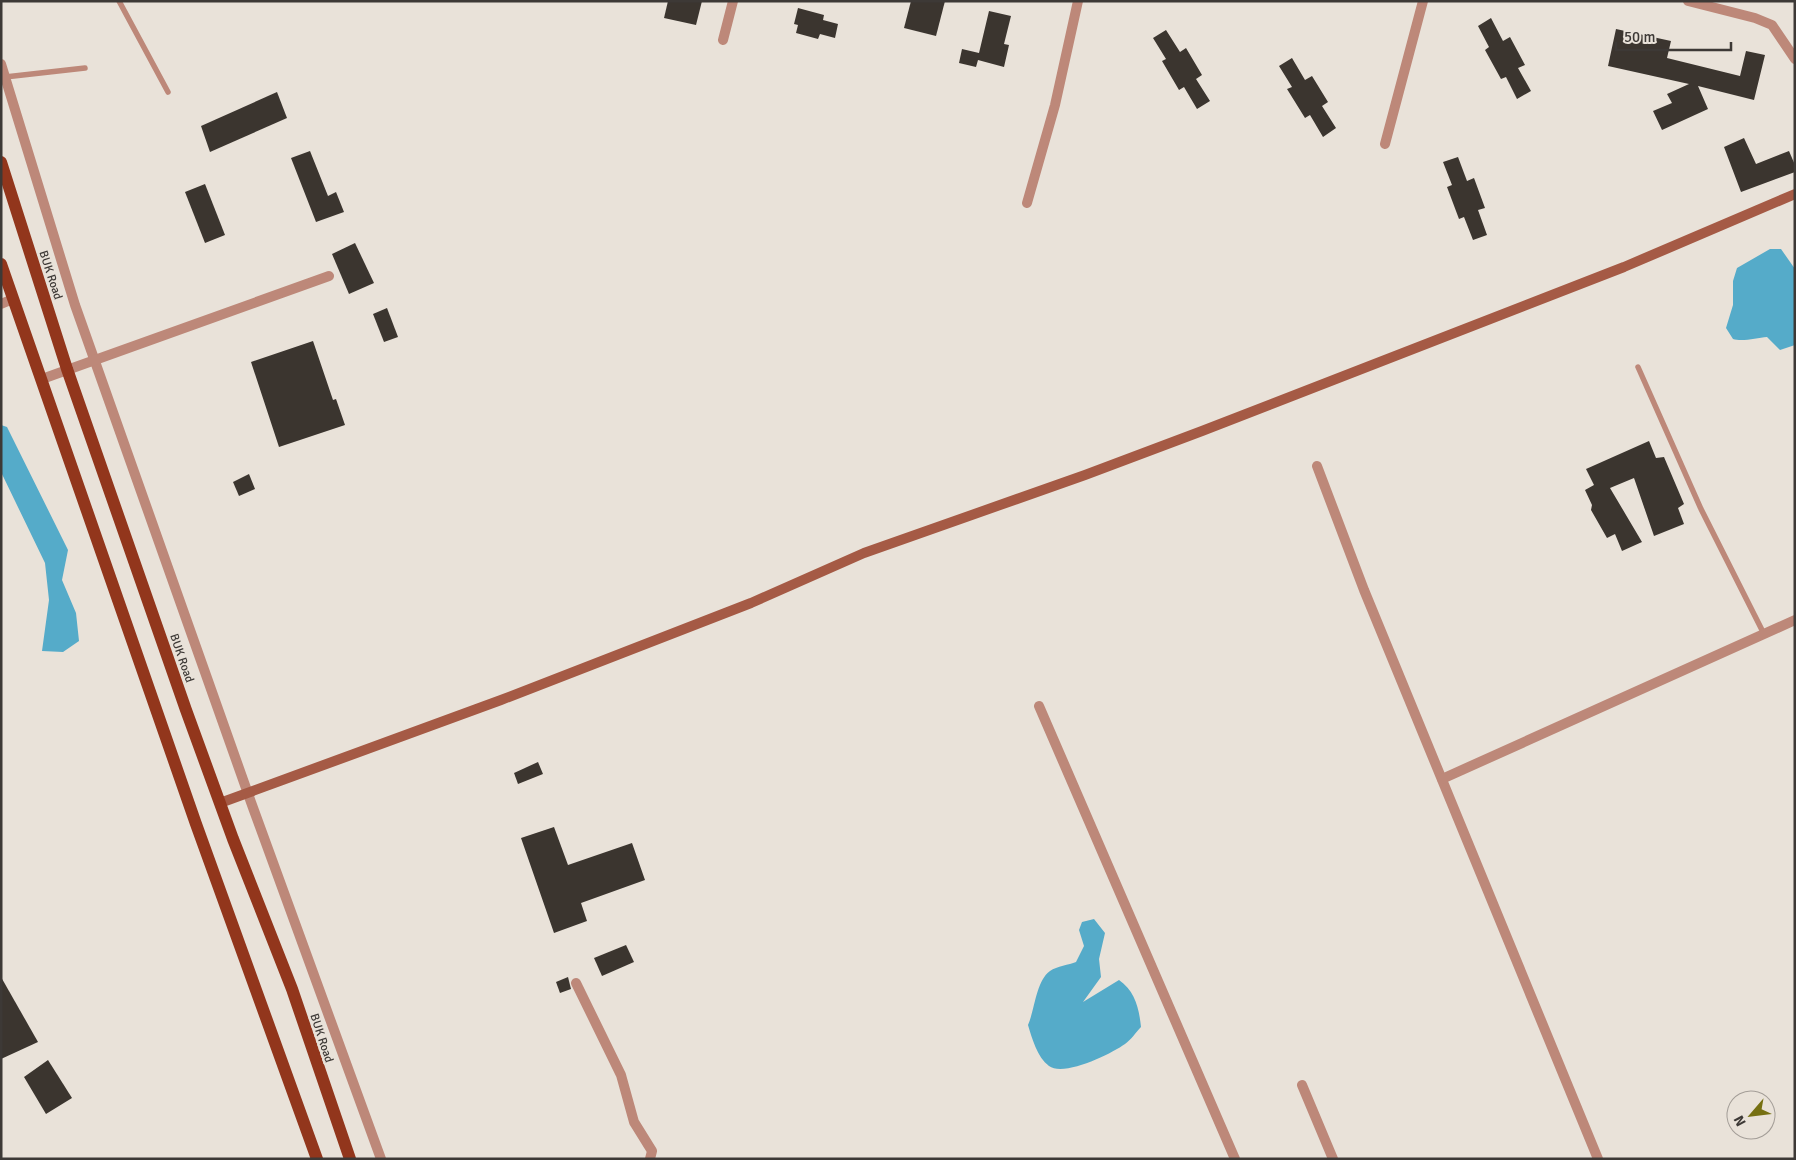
<svg xmlns="http://www.w3.org/2000/svg" width="1796" height="1160" viewBox="0 0 1796 1160" font-family="Signika,sans-serif">
<style>
.water{fill:#55abc9}
.building{fill:#3b352f}
.lines{fill:none;stroke-linecap:round;stroke-linejoin:round}
.lane{stroke:#bd8879;stroke-width:5.5}
.street{stroke:#bd8879;stroke-width:10}
.secondary{stroke:#a55a45;stroke-width:10}
.primary{stroke:#92361c;stroke-width:12}
.labels{text-anchor:middle;stroke-width:5;stroke-linejoin:round;paint-order:stroke}
.street-label{font-size:12px;fill:#3d3936;stroke:#e9e2d9}
</style>
<rect width="100%" height="100%" fill="#e9e2d9"/>
<g class="water">
<path d="M1770,249H1781L1795,269V345L1780,350L1767,337C1757,338 1742,342 1733,339L1726,328L1733,305V281L1737,268Z"/>
<polygon points="1,425 7,427 68,550 62,580 76,613 79,641 63,652 42,651 49,600 45,563 1,472"/>
<path d="M1094,919L1105,933L1099,959L1101,977L1083,1002L1119,980C1135,991 1139,1008 1141,1027C1136,1032 1131,1040 1125,1044C1111,1054 1064,1077 1049,1066C1037,1057 1032,1038 1028,1025C1035,1009 1036,981 1050,971C1057,966 1069,965 1076,962L1084,946L1079,930L1082,922Z"/>
</g>
<g class="building">
<polygon points="668,1 702,1 696,25 664,18"/>
<polygon points="911,1 945,1 936,36 904,28"/>
<polygon points="798,8 824,15 823,20 838,24 835,38 820,34 818,39 796,33 798,25 794,24"/>
<polygon points="989,11 1011,16 1004,44 1009,45 1004,67 978,60 976,67 959,63 962,49 979,53"/>
<polygon points="1491,18 1503,41 1510,37 1525,65 1518,68 1531,91 1517,99 1506,77 1501,79 1485,50 1489,47 1478,26"/>
<polygon points="1616,29 1671,41 1667,58 1740,76 1746,51 1765,55 1754,100 1698,86 1708,109 1662,130 1653,111 1672,103 1667,94 1689,84 1608,66"/>
<polygon points="1166,30 1180,52 1186,48 1202,75 1196,79 1210,101 1197,109 1184,87 1179,90 1162,61 1166,59 1153,38"/>
<polygon points="1292,58 1305,80 1312,76 1328,102 1322,106 1336,128 1323,137 1310,115 1305,118 1287,89 1292,87 1279,66"/>
<polygon points="277,92 287,118 210,152 201,126"/>
<polygon points="1744,138 1756,164 1789,151 1795,165 1795,172 1741,192 1724,147"/>
<polygon points="310,151 328,196 336,192 344,212 316,222 291,158"/>
<polygon points="1458,157 1467,181 1474,178 1485,208 1478,210 1487,235 1473,240 1464,217 1459,219 1447,187 1452,185 1443,162"/>
<polygon points="205,184 225,235 205,243 185,192"/>
<polygon points="355,243 374,283 349,294 332,254"/>
<polygon points="387,308 398,337 384,342 373,314"/>
<polygon points="313,341 333,400 336,399 345,425 279,447 251,362"/>
<polygon points="1649,441 1656,458 1664,457 1684,504 1678,508 1684,524 1654,536 1634,478 1610,488 1642,542 1622,551 1615,534 1607,538 1591,510 1592,505 1585,490 1594,485 1586,469"/>
<polygon points="249,474 255,489 239,496 233,482"/>
<polygon points="538,762 543,774 518,784 514,773"/>
<polygon points="554,827 568,865 632,843 645,880 581,903 587,921 554,933 521,838"/>
<polygon points="626,945 634,962 602,976 594,958"/>
<polygon points="1,977 38,1042 1,1059"/>
<polygon points="568,977 571,989 560,993 556,982"/>
<polygon points="48,1060 72,1098 46,1114 24,1077"/>
</g>
<g class="lines">
<g class="lane">
<polyline points="119,1 168,92"/>
<polyline points="5,77 85,68"/>
<polyline points="1638,367 1701,509 1764,634"/>
</g>
<g class="street">
<polyline points="1688,1 1755,18 1772,25 1795,59"/>
<polyline points="723,40 733,1"/>
<polyline points="1,64 75,305 252,805 381,1159"/>
<polyline points="1385,144 1423,1"/>
<polyline points="1027,203 1055,105 1078,1"/>
<polyline points="1,304 13,299"/>
<polyline points="42,379 329,276"/>
<polyline points="1317,466 1364,590 1598,1159"/>
<polyline points="1039,706 1235,1159"/>
<polyline points="1442,779 1795,620"/>
<polyline points="576,983 621,1075 634,1122 652,1151 650,1159"/>
<polyline points="1302,1085 1333,1159"/>
</g>
<polyline class="secondary" points="220,803 501,700 751,603 864,553 1085,475 1202,431 1624,267 1795,194"/>
<g class="primary">
<polyline points="1,162 67,369 186,710 233,839 292,989 350,1159"/>
<polyline points="1,264 196,824 317,1159"/>
</g>
</g>
<g class="labels">
<g class="street-label">
<text transform="translate(51 275) rotate(72)" y="4">BUK Road</text>
<text transform="translate(182 658) rotate(71)" y="4">BUK Road</text>
<text transform="translate(322 1038) rotate(72)" y="4">BUK Road</text>
</g>
</g>
<rect width="1796" height="1160" fill="none" stroke="#3d3936" stroke-width="5"/>
<g transform="translate(1751 1115) rotate(242)"><circle r="24" fill="#e9e2d9" stroke="#a49e98"/>
<path d="M0-4L9 19L0 12L-9 19Z" fill="#767012"/>
<text y="-8" font-size="14" font-weight="bold" text-anchor="middle" fill="#3d3936">N</text>
</g>
<path d="M1616 42v8h115v-8" fill="none" stroke="#3d3936" stroke-width="2.5"/>
<text x="1624" y="42" font-size="15" fill="#3d3936" stroke="#e9e2d9" stroke-width="4" paint-order="stroke">50 m</text>
</svg>
